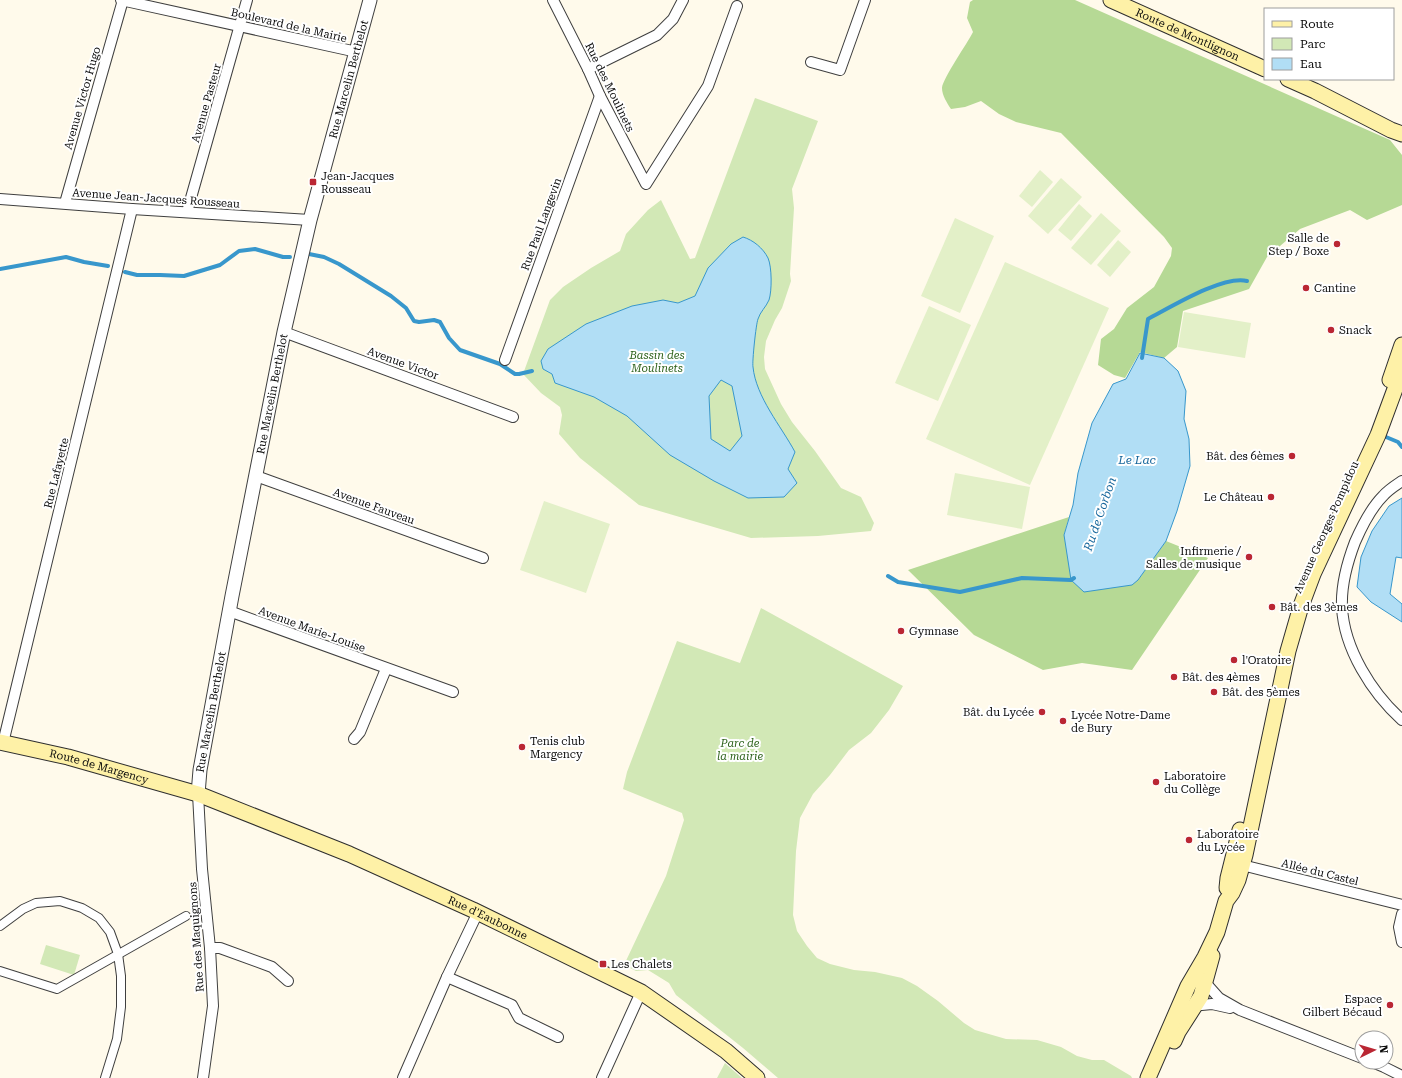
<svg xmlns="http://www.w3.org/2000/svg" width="1402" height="1078" viewBox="0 0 1402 1078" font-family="'Roboto Serif',serif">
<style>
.green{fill:#d2e8b6}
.forest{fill:#b6d995}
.pitch{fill:#e3f0c8}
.water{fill:#b1def5;stroke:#3897cc;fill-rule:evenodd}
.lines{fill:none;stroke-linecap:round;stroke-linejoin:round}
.stream{stroke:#3897cc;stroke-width:4}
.pedestrian-casing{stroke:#3f3f3f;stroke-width:10}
.minor-casing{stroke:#3f3f3f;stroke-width:12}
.tertiary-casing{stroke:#3f3f3f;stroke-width:15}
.secondary-casing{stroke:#2e2e2e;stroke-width:17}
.pedestrian{stroke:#fff;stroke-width:8}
.minor{stroke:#fff;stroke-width:10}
.tertiary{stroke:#fff;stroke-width:13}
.secondary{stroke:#fef1a7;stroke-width:15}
.poi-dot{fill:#ba2633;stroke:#fff;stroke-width:1.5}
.labels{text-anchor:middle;stroke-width:4;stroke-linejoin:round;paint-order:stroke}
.street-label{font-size:11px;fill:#0c0c0c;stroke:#fff}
.poi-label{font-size:11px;fill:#0c0c0c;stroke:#fff;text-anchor:start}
.park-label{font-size:11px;font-style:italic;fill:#2f631d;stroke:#fff}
.water-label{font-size:12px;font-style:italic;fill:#17679c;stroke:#fff}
</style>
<rect width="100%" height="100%" fill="#fffaeb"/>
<g class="green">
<polygon points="755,98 818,121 792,189 794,208 790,274 791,281 782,308 775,320 766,341 764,357 765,369 781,404 792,422 815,451 841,488 861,497 874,523 871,531 818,536 751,538 639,505 580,458 559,434 562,415 560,407 541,393 523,374 550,300 563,287 591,268 620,251 626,234 648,210 661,200 690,259 695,258"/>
<polygon points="761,608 903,686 889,710 871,733 849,750 830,775 813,794 800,818 796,851 793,915 797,931 807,946 817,958 830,964 854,970 875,972 902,978 917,986 938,1001 964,1023 975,1030 1006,1039 1037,1040 1061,1047 1077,1056 1092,1060 1104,1060 1131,1076 1132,1078 778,1078 743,1048 676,995 669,983 648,970 636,971 624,965 666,876 684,820 682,813 623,789 627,772 677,641 740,663"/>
<polygon points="46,945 80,955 74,975 40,964"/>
<polygon points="725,1063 742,1078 717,1078"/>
</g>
<g class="forest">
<path d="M973,0H1075L1390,140L1402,155V205L1367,220L1350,210L1300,229L1267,257L1249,289L1183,311L1177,347L1164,358L1140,352L1125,378L1114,375L1098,365L1101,339L1114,329L1127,308L1154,287L1171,256L1172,248L1164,237L1061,133L1016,122L999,114L981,101L965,107L951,109C947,103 942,95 942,88C943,78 967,44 973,32L967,18L970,2Z"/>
<polygon points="1069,517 1064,535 1138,580 1166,541 1208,558 1132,670 1082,663 1043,670 974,635 908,570"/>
</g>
<g class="pitch">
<polygon points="1040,170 1053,182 1032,207 1019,196"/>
<polygon points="1061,178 1082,197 1048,234 1028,216"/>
<polygon points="1079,204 1092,216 1071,241 1058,230"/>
<polygon points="1101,213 1121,231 1091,265 1071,248"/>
<polygon points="955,218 994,236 960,313 921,296"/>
<polygon points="1118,240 1131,252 1110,277 1097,265"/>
<polygon points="1005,262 1109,308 1030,485 926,439"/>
<polygon points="929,306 971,325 938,401 895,383"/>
<polygon points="1184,312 1251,323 1245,358 1178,347"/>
<polygon points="955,473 1030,487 1022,529 947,515"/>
<polygon points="544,501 610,524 586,593 520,570"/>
</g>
<g class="water">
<path d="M743,237C753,240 763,248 768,258C772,267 772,291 769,300C766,307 760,312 758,319C756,324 752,362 753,367C756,397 781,426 795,452L788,469L797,483L784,497L748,498L714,481L670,455L627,416L594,397L555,383L552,374L543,369L541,361L548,349L586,324L632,306L663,300L678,303L695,296L708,268L731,244ZM721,380L732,386L742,436L730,451L711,439L709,396Z"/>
<polygon points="1140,353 1164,358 1178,371 1186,391 1184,419 1189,439 1190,466 1177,511 1166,541 1138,580 1132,585 1084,592 1071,580 1064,535 1073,505 1078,473 1092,423 1113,384 1126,379"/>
<polygon points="1402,498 1402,558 1396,557 1390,594 1402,604 1402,622 1371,602 1357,587 1361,557 1372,531 1389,506"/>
</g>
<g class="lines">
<g class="stream">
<polyline points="309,254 324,257 339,264 391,296 406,308 414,321 419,322 434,320 440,322 449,338 460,350 500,364 515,374 519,374 532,371"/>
<polyline points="0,269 66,257 84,262 108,266"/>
<polyline points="125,272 137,275 160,275 184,276 220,265 239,251 255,249 283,257 290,257"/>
<path d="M1142,358L1148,319C1171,307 1223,275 1247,281"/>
<polyline points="1386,437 1398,442 1402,447"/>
<polyline points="888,576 898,582 960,592 1022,578 1071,580 1074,578"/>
</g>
<g class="pedestrian-casing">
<g id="pedestrian">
<polyline points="0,926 23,909 36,903 60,901 82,908 99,918 110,932 118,954 121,976 121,1007 117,1039 105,1078"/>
<polyline points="0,971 57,989 186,916"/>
</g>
</g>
<g class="minor-casing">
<g id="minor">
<polyline points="121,0 357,52"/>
<polyline points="553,0 588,69 600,96 646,184 708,86 737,6"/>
<polyline points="811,62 840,70 865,0"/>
<polyline points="588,69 657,35 673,19 683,0"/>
<polyline points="0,199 132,209 310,220"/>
<polyline points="65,203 123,0"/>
<polyline points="187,212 247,0"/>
<polyline points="284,332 513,417"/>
<polyline points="505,360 600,96"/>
<polyline points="256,476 483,558"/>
<path d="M1402,481C1396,485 1388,490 1383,496C1371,508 1362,526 1355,542C1347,563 1341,585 1342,607C1344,649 1372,693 1402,720"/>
<polyline points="229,611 453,692"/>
<polyline points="354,739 360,732 386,669"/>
<polyline points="3,743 132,209"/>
<polyline points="198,794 202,869 210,948 213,1006 203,1078"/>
<polyline points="1238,864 1402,905"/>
<polyline points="1402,914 1399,927 1402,942"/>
<polyline points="210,948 220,948 272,967 288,981"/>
<polyline points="447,977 512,1005 519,1018 558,1037"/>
<polyline points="1203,980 1219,998 1240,1010 1362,1058"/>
<polyline points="1191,1006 1212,1004 1230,1008"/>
<polyline points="1372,1062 1384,1067 1402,1076"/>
<polyline points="403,1078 447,977 478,912"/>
<polyline points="602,1078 641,992"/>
</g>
</g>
<g class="tertiary-casing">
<g id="tertiary">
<path id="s1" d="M198,794L200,770L232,596L284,332L310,220L370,0"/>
</g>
</g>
<g class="secondary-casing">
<g id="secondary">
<path id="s2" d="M1111,0L1265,69"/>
<polyline points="1288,79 1315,91 1391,130 1402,134"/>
<polyline points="1390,380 1402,345"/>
<path id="s3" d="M0,742L68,757L198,794L349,854L473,910L641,992L726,1051L757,1078"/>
<polyline points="1227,888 1228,878 1240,830"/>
<polyline points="1174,1041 1178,1032 1201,996 1212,956"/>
<polyline points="1148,1078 1188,986 1205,957 1217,932 1226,901 1232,893 1238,880 1245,855 1288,651 1301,606 1313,574 1378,435 1402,370"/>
</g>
</g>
<use href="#pedestrian" class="pedestrian"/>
<use href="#minor" class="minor"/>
<use href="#tertiary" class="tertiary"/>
<use href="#secondary" class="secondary"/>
</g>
<g class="poi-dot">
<rect x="309" y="178" width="8" height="8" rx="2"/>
<circle cx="1337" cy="244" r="4"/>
<circle cx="1306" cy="288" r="4"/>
<circle cx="1331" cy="330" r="4"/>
<circle cx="1292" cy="456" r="4"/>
<circle cx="1271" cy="497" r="4"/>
<circle cx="1249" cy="557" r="4"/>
<circle cx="1272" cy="607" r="4"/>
<circle cx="901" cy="631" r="4"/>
<circle cx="1234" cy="660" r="4"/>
<circle cx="1174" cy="677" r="4"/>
<circle cx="1214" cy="692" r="4"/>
<circle cx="1042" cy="712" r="4"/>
<circle cx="1063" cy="721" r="4"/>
<circle cx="522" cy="747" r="4"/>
<circle cx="1156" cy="782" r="4"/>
<circle cx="1189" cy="840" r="4"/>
<rect x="599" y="960" width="8" height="8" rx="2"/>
<circle cx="1390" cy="1005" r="4"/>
</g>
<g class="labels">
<g class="street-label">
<text transform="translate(289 25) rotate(13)" y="4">Boulevard de la Mairie</text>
<text dy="4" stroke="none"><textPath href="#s2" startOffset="84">Route de Montlignon</textPath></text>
<text dy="4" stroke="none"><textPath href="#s1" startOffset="731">Rue Marcelin Berthelot</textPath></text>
<text transform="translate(610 87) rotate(64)" y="4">Rue des Moulinets</text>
<text transform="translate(82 98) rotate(-74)" y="4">Avenue Victor Hugo</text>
<text transform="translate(206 103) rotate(-74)" y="4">Avenue Pasteur</text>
<text transform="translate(156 198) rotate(4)" y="4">Avenue Jean-Jacques Rousseau</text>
<text transform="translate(541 224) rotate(-70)" y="4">Rue Paul Langevin</text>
<text transform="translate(403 363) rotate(20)" y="4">Avenue Victor</text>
<text dy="4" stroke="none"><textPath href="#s1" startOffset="407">Rue Marcelin Berthelot</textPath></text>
<text transform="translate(56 473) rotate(-76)" y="4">Rue Lafayette</text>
<text transform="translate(374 506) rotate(20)" y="4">Avenue Fauveau</text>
<text transform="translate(1326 527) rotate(-66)" y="4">Avenue Georges Pompidou</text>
<text transform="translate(312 629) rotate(20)" y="4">Avenue Marie-Louise</text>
<text dy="4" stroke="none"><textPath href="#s1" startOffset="83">Rue Marcelin Berthelot</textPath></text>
<text dy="4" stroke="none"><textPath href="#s3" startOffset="102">Route de Margency</textPath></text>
<text transform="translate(1320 872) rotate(14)" y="4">Allée du Castel</text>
<text dy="4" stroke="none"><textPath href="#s3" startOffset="520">Rue d'Eaubonne</textPath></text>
<text transform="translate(196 937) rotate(-94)" y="4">Rue des Maquignons</text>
</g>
<g class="poi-label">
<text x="321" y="180">Jean-Jacques<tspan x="321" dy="13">Rousseau</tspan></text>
<text x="1329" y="242" text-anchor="end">Salle de<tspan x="1329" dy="13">Step / Boxe</tspan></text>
<text x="1314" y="292">Cantine</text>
<text x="1339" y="334">Snack</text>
<text x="1284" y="460" text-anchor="end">Bât. des 6èmes</text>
<text x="1263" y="501" text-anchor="end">Le Château</text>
<text x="1241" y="555" text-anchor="end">Infirmerie /<tspan x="1241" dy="13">Salles de musique</tspan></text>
<text x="1280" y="611">Bât. des 3èmes</text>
<text x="909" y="635">Gymnase</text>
<text x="1242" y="664">l'Oratoire</text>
<text x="1182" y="681">Bât. des 4èmes</text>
<text x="1222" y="696">Bât. des 5èmes</text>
<text x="1034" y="716" text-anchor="end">Bât. du Lycée</text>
<text x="1071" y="719">Lycée Notre-Dame<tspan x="1071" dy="13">de Bury</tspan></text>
<text x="530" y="745">Tenis club<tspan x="530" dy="13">Margency</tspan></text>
<text x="1164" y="780">Laboratoire<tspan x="1164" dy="13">du Collège</tspan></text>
<text x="1197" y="838">Laboratoire<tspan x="1197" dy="13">du Lycée</tspan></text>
<text x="611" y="968">Les Chalets</text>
<text x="1382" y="1003" text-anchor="end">Espace<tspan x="1382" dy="13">Gilbert Bécaud</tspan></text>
</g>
<g class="park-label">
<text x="657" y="359">Bassin des<tspan x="657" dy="13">Moulinets</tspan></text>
<text x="740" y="747">Parc de<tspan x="740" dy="13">la mairie</tspan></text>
</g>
<g class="water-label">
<text x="1137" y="464">Le Lac</text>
<text transform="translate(1100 514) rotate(-71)" y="4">Ru de Corbon</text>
</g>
</g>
<rect x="1264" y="8" width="130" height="72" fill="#ffffff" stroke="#9e9e9e"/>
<rect x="1272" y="21" width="20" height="6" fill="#fef1a7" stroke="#9e9e9e"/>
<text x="1300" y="28" font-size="12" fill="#0c0c0c">Route</text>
<rect x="1272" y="38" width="20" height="12" fill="#d2e8b6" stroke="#9e9e9e"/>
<text x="1300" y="48" font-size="12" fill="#0c0c0c">Parc</text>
<rect x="1272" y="58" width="20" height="12" fill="#b1def5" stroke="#9e9e9e"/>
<text x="1300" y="68" font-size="12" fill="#0c0c0c">Eau</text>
<g transform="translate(1374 1050) rotate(85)"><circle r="19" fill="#ffffff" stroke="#9e9e9e"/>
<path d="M0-3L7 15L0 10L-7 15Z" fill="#ba2633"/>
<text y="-6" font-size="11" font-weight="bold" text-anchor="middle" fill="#0c0c0c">N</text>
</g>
</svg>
